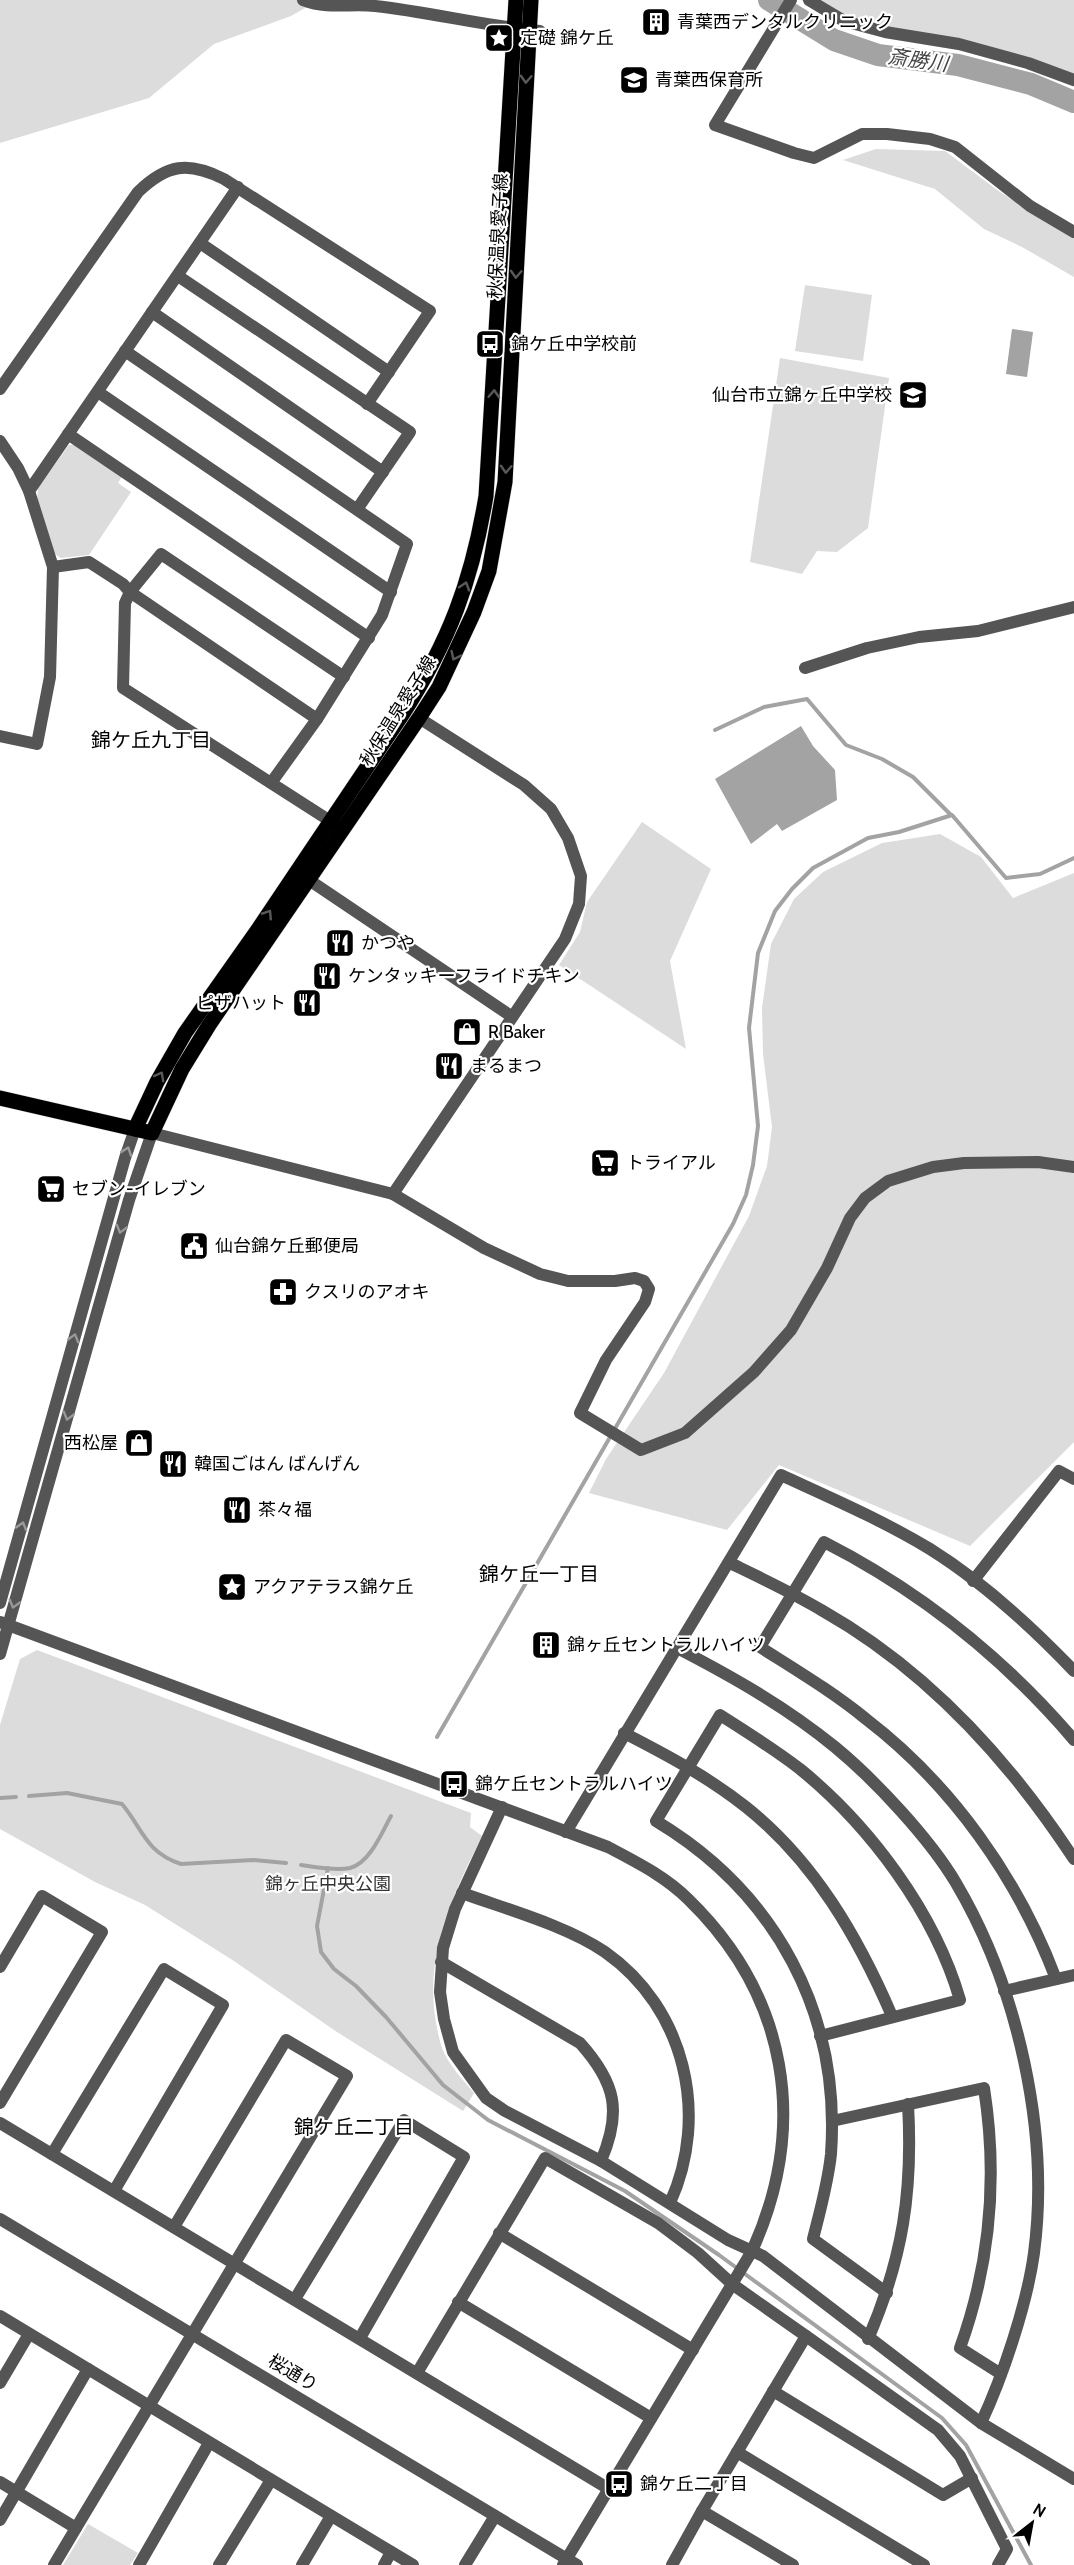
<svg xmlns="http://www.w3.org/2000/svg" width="1074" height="2565" viewBox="0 0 1074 2565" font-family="Cabin,'Noto Sans JP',sans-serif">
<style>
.green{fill:#dcdcdc}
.water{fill:#a3a3a3}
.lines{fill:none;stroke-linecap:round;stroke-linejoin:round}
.stream{stroke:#a3a3a3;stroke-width:4}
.river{stroke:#a3a3a3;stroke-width:22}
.major-casing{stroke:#dbdbdb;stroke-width:16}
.minor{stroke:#555;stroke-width:12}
.major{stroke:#000;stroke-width:15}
.oneway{stroke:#595959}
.oneway2{stroke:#999}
.labels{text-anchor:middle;stroke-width:4.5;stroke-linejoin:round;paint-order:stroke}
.poi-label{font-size:18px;fill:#000;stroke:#fff;text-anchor:start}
.street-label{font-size:18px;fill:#000;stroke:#fff}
.park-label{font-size:18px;fill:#333;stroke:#fff}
.water-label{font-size:20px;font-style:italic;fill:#444;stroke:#fff}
.neighbourhood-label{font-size:20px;fill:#000;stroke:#fff}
</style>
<rect width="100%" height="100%" fill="#fff"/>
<g class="green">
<polygon points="0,0 319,0 291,16 214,44 149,98 0,143"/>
<polygon points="801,0 1074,0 1074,87 1013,64 958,50 891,39 838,23"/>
<polygon points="876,149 945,151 1000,192 1074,237 1074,277 1022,247 984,229 935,189 843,160"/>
<polygon points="805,285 872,295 863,361 795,351"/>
<polygon points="780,358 889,378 868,528 837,552 817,551 802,574 750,562"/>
<polygon points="77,444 123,475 118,483 131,492 89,555 61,558 52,552 37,501 38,488 69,445"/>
<polygon points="642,822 711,869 670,961 686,1049 559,965 580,932 587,902"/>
<polygon points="940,834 981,857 1013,898 1074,873 1074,1442 970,1546 779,1465 727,1530 589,1493 606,1459 664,1373 749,1216 767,1166 772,1127 763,1054 762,1008 771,944 794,899 823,872 882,843"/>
<path d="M37,1650L471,1813L470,1827L482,1836C447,1906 418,1969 442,2048C448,2064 463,2080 474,2093L463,2111L337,2032L234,1961L145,1905L95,1882L0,1829V1725L20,1659Z"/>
<polygon points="88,2524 138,2553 130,2565 63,2565"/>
</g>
<g class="water">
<polygon points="1012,329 1033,332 1027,377 1006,374"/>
<polygon points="801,726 813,746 835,770 837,800 782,831 777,824 751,844 715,779"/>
</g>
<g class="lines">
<g class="stream">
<polyline points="715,730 764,707 807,699 846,745 882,759 913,777 951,815"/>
<polyline points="437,1737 733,1224 746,1195 753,1165 758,1126 749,1028 758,953 775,911 792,889 813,868 868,838 899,832 952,815 1006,878 1040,874 1074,858"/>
<path d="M29,1796L67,1793L122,1804C143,1829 145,1852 181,1864L253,1860L286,1863"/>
<polyline points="0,1798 16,1797"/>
<path d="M301,1865C316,1867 335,1871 350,1868C370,1863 382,1832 391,1816"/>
<polyline points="328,1868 317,1926 321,1952 334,1969 356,1986 386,2017 443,2085 488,2120 625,2191 719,2255 942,2418 966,2445 1031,2565"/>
</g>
<polyline class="river" points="769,0 834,40 878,55 958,65 1031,84 1074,102"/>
<g class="major-casing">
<g id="major">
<polyline points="0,1098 152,1133 182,1069 209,1025 419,718 439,687 474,612 489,571 505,482 531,0"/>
<path d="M135,1129L157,1082L185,1033L259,928L402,715C449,642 472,581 486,496L516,0"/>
</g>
</g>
<g class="minor">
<path d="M303,0C330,10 349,3 375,6C430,12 484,26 540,31"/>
<polyline points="791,0 715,125 794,153 814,158 862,134 887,134 930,139 955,147 1030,206 1074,232"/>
<polyline points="809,0 844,21 885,32 959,44 1028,63 1074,80"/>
<polyline points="200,243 389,372"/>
<polyline points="178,276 410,432 358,508"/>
<polyline points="152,312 383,472"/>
<polyline points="125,351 407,544 382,615 317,719 271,783"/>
<path d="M0,389L138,192C167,164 188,161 224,179L430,311L367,404"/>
<polyline points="98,392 391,592"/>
<polyline points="68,434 369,638"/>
<polyline points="0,441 18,468 29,491 53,567 50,677 37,744 0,736"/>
<polyline points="29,491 238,187"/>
<polyline points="53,567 89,562 123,584 130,592 317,719"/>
<polyline points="805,668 867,648 919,637 978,631 1074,607"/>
<polyline points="338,826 123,688 125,603 130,592 161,554 344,677"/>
<polyline points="309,880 511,1016"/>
<polyline points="393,1194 484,1248 540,1274 568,1281 615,1281 635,1278 644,1281 649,1289 645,1302 606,1360 580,1413 641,1450 685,1433 754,1372 791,1330 827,1268 850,1218 865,1198 888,1181 933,1167 964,1163 1038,1162 1074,1167"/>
<path d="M730,1563C761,1578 793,1593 823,1611C927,1670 1009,1760 1074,1859"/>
<polyline points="973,1581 1059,1471 1074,1479"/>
<polyline points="0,1603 125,1158 135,1129"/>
<path d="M0,1622L608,1847C636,1862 665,1876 688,1899C788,1996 809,2125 752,2251L563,2565"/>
<path d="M677,1648C733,1677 786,1707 835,1747C875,1780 930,1839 956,1883C1018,1988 1050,2132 1034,2253C1027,2304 1003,2376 981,2423"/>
<polyline points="0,1654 129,1200 152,1133 393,1194 565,939 579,904 581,876 568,838 551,809 524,785 419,718"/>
<path d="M624,1733C667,1755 708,1777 746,1807C814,1861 858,1937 892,2016"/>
<polyline points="502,1807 455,1909 443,1948 440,1992 444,2019 453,2052 486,2098 505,2111 601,2161 728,2240 763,2256 981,2423 1074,2479"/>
<path d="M566,1832L781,1475C831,1498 882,1520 930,1549C981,1581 1032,1627 1074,1671"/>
<path d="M462,1893C506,1909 567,1926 605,1952C685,2008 710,2115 670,2203"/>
<path d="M441,1962L580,2043C616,2083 622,2112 601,2161"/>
<polyline points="0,1967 42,1896 102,1932 0,2103"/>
<path d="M1056,1979C1018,1878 951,1784 866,1719C833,1692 796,1670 760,1647L824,1542C920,1591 1004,1658 1074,1740"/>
<polyline points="1004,1991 1074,1975"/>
<path d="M820,2036L960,2000C935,1913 870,1826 800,1769C774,1749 747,1732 720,1715L656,1821C776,1893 841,2014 831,2154C828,2183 820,2211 813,2239L887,2293"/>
<path d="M832,2121L984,2088C998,2177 991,2262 960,2348L1001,2374"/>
<polyline points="0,2123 609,2489"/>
<polyline points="52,2154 164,1969 223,2005 114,2191"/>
<polyline points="0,2219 577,2565"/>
<polyline points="499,2233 693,2350"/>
<polyline points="295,2299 404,2120 464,2157 360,2338"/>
<polyline points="458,2302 651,2418"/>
<polyline points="0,2316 413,2565"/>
<polyline points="806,2336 938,2430 960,2456 1007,2549 998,2565"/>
<path d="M868,2339C903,2258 913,2191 908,2104"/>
<polyline points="417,2373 545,2158 658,2223 698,2253 732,2284 806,2336 702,2511 793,2565"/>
<polyline points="0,2383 29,2334"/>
<polyline points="773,2391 943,2495 972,2478"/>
<polyline points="737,2452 924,2565"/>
<polyline points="0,2482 76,2528 347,2076 286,2040 174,2227"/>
<polyline points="0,2520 88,2369"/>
<polyline points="54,2565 76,2528"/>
<polyline points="139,2565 209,2443"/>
<polyline points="219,2565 271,2480"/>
<polyline points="302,2565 331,2516"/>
<polyline points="384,2565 391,2552"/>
<polyline points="465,2565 495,2516"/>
<polyline points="672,2565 702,2511"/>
</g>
<use href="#major" class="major"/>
</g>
<defs><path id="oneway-chevron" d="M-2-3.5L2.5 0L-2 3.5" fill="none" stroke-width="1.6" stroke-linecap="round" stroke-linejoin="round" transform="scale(1.5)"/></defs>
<g class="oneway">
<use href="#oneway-chevron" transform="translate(526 79) rotate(93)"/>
<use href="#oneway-chevron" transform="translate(516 274) rotate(93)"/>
<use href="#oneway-chevron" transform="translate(494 394) rotate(-87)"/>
<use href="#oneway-chevron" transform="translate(506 469) rotate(93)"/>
<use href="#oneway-chevron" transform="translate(465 586) rotate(-72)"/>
<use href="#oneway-chevron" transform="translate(455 656) rotate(116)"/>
<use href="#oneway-chevron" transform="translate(268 914) rotate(-57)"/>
<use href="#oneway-chevron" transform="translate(160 1076) rotate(-61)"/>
</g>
<g class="oneway2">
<use href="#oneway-chevron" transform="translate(127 1151) rotate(-71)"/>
<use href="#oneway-chevron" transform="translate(121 1229) rotate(106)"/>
<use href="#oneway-chevron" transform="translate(74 1338) rotate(-74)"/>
<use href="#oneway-chevron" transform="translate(68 1416) rotate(106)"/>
<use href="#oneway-chevron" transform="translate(22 1526) rotate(-74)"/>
<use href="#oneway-chevron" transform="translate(14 1604) rotate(106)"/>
</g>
<defs>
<g id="building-square" transform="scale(1.5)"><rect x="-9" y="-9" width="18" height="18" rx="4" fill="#000" stroke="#fff"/><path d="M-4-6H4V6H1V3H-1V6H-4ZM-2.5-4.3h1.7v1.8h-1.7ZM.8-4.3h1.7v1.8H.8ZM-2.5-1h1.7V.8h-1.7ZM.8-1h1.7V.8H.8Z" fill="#fff"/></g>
<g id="sight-square" transform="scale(1.5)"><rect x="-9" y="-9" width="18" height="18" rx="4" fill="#000" stroke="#fff"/><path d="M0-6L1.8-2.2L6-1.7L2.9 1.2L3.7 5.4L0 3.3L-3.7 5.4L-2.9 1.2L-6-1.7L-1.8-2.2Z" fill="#fff"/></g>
<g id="school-square" transform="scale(1.5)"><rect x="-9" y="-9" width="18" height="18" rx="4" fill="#000" stroke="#fff"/><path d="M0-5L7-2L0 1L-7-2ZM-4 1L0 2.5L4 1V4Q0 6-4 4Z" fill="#fff"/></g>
<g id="bus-square" transform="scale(1.5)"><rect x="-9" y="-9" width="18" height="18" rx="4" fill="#000" stroke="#fff"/><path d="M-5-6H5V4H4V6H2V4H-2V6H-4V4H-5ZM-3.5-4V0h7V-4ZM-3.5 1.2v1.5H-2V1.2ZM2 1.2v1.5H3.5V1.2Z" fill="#fff"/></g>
<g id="restaurant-square" transform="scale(1.5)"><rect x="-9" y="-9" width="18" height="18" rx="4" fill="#000" stroke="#fff"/><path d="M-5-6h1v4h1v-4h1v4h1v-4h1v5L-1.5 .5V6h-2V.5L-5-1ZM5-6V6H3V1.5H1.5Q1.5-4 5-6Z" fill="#fff"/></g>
<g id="shop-square" transform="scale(1.5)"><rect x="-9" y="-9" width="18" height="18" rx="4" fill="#000" stroke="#fff"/><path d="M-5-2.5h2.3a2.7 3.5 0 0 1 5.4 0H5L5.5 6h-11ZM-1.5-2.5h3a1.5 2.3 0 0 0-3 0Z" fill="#fff"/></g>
<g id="supermarket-square" transform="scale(1.5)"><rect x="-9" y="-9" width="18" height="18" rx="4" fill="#000" stroke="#fff"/><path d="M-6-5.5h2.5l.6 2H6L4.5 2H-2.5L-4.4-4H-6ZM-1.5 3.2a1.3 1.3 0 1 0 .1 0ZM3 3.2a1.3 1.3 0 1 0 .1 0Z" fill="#fff"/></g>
<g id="civic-square" transform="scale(1.5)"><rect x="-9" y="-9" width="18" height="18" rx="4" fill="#000" stroke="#fff"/><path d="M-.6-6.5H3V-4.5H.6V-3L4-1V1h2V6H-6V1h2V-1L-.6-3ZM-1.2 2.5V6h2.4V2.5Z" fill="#fff"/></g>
<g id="pharmacy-square" transform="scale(1.5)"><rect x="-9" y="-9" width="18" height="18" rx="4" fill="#000" stroke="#fff"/><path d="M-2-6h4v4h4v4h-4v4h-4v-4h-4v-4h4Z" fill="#fff"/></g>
</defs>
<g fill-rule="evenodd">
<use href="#building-square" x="656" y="22"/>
<use href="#sight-square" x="499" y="38"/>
<use href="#school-square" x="634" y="80"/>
<use href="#bus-square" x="490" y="344"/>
<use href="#school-square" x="913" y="395"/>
<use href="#restaurant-square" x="340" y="943"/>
<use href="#restaurant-square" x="327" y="976"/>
<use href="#restaurant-square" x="307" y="1003"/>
<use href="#shop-square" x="467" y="1032"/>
<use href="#restaurant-square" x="449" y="1066"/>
<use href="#supermarket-square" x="605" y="1163"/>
<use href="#supermarket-square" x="51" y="1189"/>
<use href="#civic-square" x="194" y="1246"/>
<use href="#pharmacy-square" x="283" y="1292"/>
<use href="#shop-square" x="139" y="1443"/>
<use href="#restaurant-square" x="173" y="1464"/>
<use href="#restaurant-square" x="237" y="1510"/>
<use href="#sight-square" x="232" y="1587"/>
<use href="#building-square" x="546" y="1645"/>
<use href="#bus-square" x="454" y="1784"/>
<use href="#bus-square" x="619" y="2484"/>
</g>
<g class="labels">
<g class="poi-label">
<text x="677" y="28">青葉西デンタルクリニック</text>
<text x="520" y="44">定礎 錦ケ丘</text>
<text x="655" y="86">青葉西保育所</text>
<text x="511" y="350">錦ケ丘中学校前</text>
<text x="892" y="401" text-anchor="end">仙台市立錦ヶ丘中学校</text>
<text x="361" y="949">かつや</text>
<text x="348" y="982">ケンタッキーフライドチキン</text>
<text x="286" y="1009" text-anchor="end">ピザハット</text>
<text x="488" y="1038">R Baker</text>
<text x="470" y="1072">まるまつ</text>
<text x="626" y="1169">トライアル</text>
<text x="72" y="1195">セブン-イレブン</text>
<text x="215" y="1252">仙台錦ケ丘郵便局</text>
<text x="304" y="1298">クスリのアオキ</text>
<text x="118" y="1449" text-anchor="end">西松屋</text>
<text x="194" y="1470">韓国ごはん ばんげん</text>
<text x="258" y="1516">茶々福</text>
<text x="253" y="1593">アクアテラス錦ケ丘</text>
<text x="567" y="1651">錦ヶ丘セントラルハイツ</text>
<text x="475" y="1790">錦ケ丘セントラルハイツ</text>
<text x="640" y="2490">錦ケ丘二丁目</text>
</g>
<g class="street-label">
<text transform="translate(498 236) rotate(-87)" y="6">秋保温泉愛子線</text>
<text transform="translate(398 711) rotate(-58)" y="6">秋保温泉愛子線</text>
<text transform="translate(293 2373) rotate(31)" y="6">桜通り</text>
</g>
<g class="park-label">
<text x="328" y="1890">錦ヶ丘中央公園</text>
</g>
<g class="water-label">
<text transform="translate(918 60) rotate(8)" y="7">斎勝川</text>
</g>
<g class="neighbourhood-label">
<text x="151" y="747">錦ケ丘九丁目</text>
<text x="539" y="1581">錦ケ丘一丁目</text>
<text x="354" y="2134">錦ケ丘二丁目</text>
</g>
</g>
<g transform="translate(1032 2523) rotate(31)" stroke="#ffffff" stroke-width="4.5" paint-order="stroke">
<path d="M0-4.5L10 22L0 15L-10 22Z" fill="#000000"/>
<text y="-9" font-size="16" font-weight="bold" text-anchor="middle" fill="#000000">N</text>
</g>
</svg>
